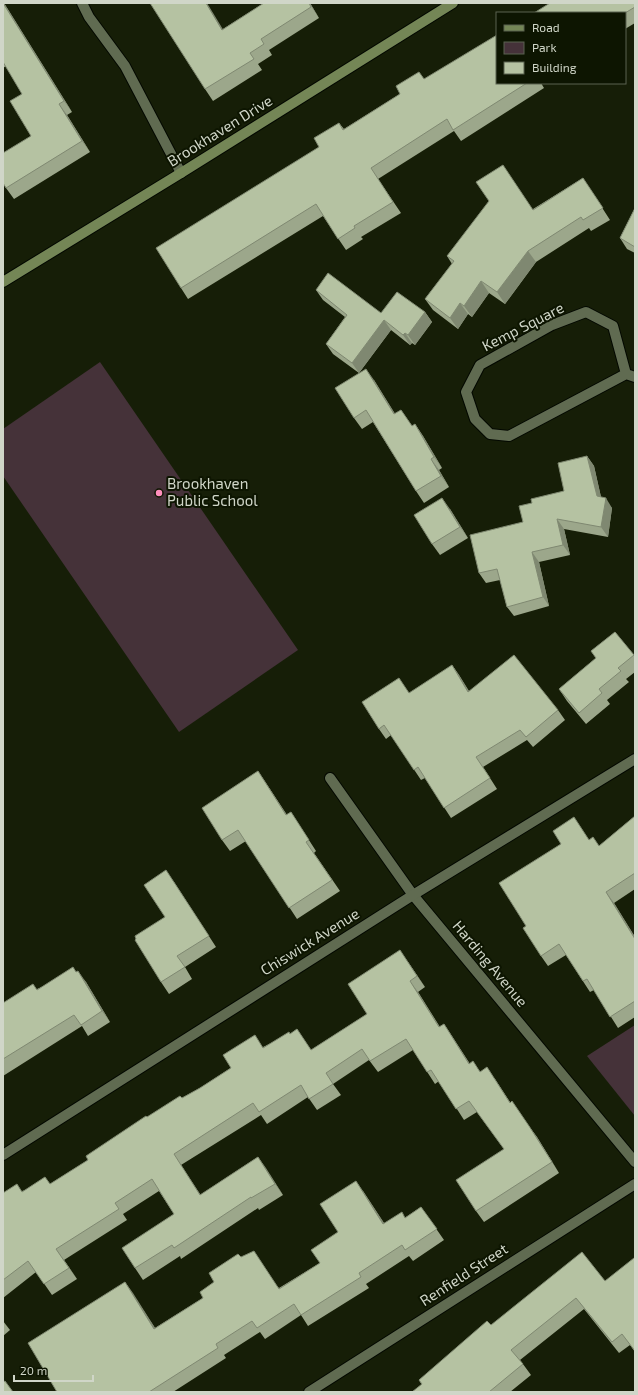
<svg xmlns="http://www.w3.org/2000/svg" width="638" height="1395" viewBox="0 0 638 1395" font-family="'Exo 2',sans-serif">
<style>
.green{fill:#453239}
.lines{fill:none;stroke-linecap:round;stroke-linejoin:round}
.street-casing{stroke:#030800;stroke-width:12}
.secondary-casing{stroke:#030800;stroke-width:12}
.street{stroke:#606b51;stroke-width:10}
.secondary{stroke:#748656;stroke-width:10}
.wall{fill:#9ca78b}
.shaded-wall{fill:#7f8871}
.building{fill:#b5c2a2;stroke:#7f8871}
.poi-dot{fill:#fe8ebc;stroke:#0d1501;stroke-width:1.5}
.labels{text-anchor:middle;stroke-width:4;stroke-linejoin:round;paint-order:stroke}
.street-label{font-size:15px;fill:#d0d6c8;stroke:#0d1501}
.poi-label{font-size:15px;fill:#d0d6c8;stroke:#0d1501;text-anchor:start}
</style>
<rect width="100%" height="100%" fill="#161e07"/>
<g class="green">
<polygon points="100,362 298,650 179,732 3,476 3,429"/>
<polygon points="635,1025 635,1116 587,1056"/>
</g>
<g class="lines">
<g class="street-casing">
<g id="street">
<polyline points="82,3 89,17 125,66 181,173"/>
<polyline points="626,374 613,326 586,312 552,325 480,365 466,392 475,419 490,434 509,436 626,374 635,377"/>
<polyline points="330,778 413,895 635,1162"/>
<polyline points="3,1155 413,895 635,759"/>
<polyline points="309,1392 635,1184"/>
</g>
</g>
<g class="secondary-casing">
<polyline id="secondary" points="3,282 181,173 453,3"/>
</g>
<use href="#street" class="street"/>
<use href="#secondary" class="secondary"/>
</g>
<g class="wall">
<polygon points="3,3 4,3 72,112 67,115 90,152 14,199 6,188 31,136 22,94 6,66 3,68"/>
<polygon points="264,3 310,3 319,18 269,50 272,55 258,64 262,70 213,101 205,89 223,29"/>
<polygon points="635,3 635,23 625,29 625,13"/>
<polygon points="424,79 497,83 541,83 544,88 461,141 454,131 378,179 401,213 361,237 363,239 346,250 323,216 188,299 181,288 319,147 339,123 344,129"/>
<polygon points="583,178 610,220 591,231 589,228 536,262 505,304 489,293 472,317 468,314 458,329 433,310 425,299 452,264 447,256 533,209"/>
<polygon points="635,208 635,253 627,249 620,238"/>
<polygon points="316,290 381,313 425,312 432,322 415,345 412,343 410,345 391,330 359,373 333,354 326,344 345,317 323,300"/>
<polygon points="374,380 395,414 401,410 412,426 415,424 423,436 442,468 439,470 449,487 424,503 416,491 373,422 362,429 354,418"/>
<polygon points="587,456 594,466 601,497 612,508 608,537 564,529 570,555 539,562 549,606 514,616 507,607 500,580 486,583 479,573 523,522 532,503 564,491"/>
<polygon points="450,509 468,538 440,555 432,544"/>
<polygon points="615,632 635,657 635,672 626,679 629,682 607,700 610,704 586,724 567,701 559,689 596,658 591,651"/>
<polygon points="452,665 459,675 469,691 558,710 565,720 533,747 527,740 483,767 497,789 451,818 425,778 421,780 391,735 386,739 379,729"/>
<polygon points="258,771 287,815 291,812 298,823 316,851 314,853 340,891 297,919 246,841 230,851 222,840"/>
<polygon points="635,816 635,889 614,903 635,937 635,1017 618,1028 594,990 590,992 566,955 548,966 541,956 526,926 599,846"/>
<polygon points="174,882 216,947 185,967 192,979 169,994 161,982 165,917"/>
<polygon points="408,962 425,987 418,992 440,1027 444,1024 470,1064 481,1072 495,1079 510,1102 537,1137 559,1173 484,1222 476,1211 504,1149 477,1112 464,1120 439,1081 435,1084 413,1050 378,1072 369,1060 333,1084 341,1095 317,1110 308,1097 267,1124 261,1115 181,1165 200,1195 258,1157 283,1195 259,1210 258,1208 181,1259 180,1256 143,1280 135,1268 174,1214 159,1191 123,1214 127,1220 64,1260 77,1279 52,1295 36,1272 3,1298 3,1193 22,1191 50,1184 88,1160 147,1117 200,1088 263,1047 290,1034 297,1029 311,1050 367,1014"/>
<polygon points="76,972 86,982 110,1022 88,1036 82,1026 3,1076 3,1003 37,989"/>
<polygon points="363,1191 384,1223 406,1217 421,1207 444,1240 413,1261 409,1256 366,1284 369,1288 308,1326 301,1315 265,1339 260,1332 224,1355 226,1358 173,1392 57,1392 125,1282 155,1328 203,1298 214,1282 241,1257 279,1288 320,1263"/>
<polygon points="635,1260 635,1352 630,1345 619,1353 584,1309 520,1360 531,1375 510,1392 412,1392 422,1385 419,1380 491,1325 605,1281"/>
<polygon points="3,1321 10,1330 3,1336"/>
</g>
<g class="shaded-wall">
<polygon points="3,3 4,3 72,112 64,101"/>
<polygon points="206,3 207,3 230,41 222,30"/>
<polygon points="309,3 310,3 319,18"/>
<polygon points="59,104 67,115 90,152 82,141"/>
<polygon points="528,251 536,262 505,304 497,292"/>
<polygon points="481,281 489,293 472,317 464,306"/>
<polygon points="460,303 468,314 458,329 450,318"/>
<polygon points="425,312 432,322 415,345 408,335"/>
<polygon points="384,320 391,330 359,373 352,363"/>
<polygon points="405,333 412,343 410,345 403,335"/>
<polygon points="366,369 374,380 402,425 394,414"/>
<polygon points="415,424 423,436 442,468 434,457"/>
<polygon points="587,456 594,466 603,506 597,496"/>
<polygon points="431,459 439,470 449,487 441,476"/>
<polygon points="442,498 450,509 468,538 460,527"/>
<polygon points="606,498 612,508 608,537 601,527"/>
<polygon points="557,519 564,529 570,555 563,545"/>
<polygon points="532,552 539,562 549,606 543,597"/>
<polygon points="452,665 459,675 475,702 468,692"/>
<polygon points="258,771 266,783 294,826 286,815"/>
<polygon points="606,892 614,903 635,937 635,939"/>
<polygon points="400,950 408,962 425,987 417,976"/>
<polygon points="78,971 86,982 110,1022 102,1011"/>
<polygon points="410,981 418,992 447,1039 439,1027"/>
<polygon points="444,1024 452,1036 477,1075 469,1064"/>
<polygon points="529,1126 537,1137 559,1173 552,1162"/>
<polygon points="174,1154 181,1165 208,1206 200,1195"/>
<polygon points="258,1157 266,1168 283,1195 275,1184"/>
<polygon points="356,1181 363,1191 391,1234 383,1224"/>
<polygon points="56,1249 64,1260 77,1279 69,1268"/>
<polygon points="125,1282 133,1293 162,1339 154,1329"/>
</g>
<g class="building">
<polygon points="3,3 64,101 59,104 82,141 6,188 3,183 3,153 31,136 10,101 22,94 3,62"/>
<polygon points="150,3 206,3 222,30 264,3 309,3 311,7 261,39 264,44 250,53 254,59 205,89"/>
<polygon points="550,3 635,3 635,7 625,13 534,13"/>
<polygon points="497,35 497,83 527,83 453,130 447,119 371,168 393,202 354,226 355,228 338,239 316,204 181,288 156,248 319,147 314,138 339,123 343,130 400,94 396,86 419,72 424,79"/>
<polygon points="503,165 533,210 583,178 603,208 583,220 581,217 528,251 497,292 481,281 464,306 460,303 450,318 425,299 454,261 447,256 489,201 476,182"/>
<polygon points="635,208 635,247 620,238"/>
<polygon points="328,273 381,313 397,292 425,312 408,335 405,333 403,335 384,320 352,363 326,344 347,315 316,290"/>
<polygon points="366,369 394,414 401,410 412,426 415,424 434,457 431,459 441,476 416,491 366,410 354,418 335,388"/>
<polygon points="587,456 597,496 606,498 601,527 557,519 563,545 532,552 543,597 507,607 497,569 479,573 470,535 523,522 519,506 532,503 531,499 564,491 558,463"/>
<polygon points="442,498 460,527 432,544 414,515"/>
<polygon points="615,632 634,655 618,668 621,671 599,689 602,693 579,713 559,689 596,658 591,651"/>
<polygon points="514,655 558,710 526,737 520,730 476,757 490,778 444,808 418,767 414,770 384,725 379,729 362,702 399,678 409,693 452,665 468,692"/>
<polygon points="258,771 286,815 291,812 309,840 306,842 332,880 289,908 238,830 222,840 202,808"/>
<polygon points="635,816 635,873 606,892 635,939 635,1001 610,1017 587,979 583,981 559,944 541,956 523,928 526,926 499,883 561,844 553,831 574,817 589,840 593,837 599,846"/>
<polygon points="166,870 209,936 177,956 185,967 161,982 135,940 136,939 135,936 165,917 144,885"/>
<polygon points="400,950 417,976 410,981 439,1027 444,1024 469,1064 473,1061 480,1072 487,1067 510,1103 512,1101 529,1126 552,1162 476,1211 456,1180 504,1149 469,1101 456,1109 431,1070 427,1072 406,1039 370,1061 362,1049 326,1073 333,1084 309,1099 301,1085 259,1112 253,1103 174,1154 200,1195 258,1157 275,1184 251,1198 251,1197 174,1248 172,1245 135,1268 122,1248 174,1214 152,1179 115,1203 119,1209 56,1249 69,1268 44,1284 28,1261 3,1280 3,1193 17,1184 22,1192 45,1177 50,1184 88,1160 86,1156 146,1116 147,1117 180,1096 182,1098 200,1088 231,1068 223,1055 255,1035 263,1048 289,1032 290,1034 297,1029 311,1050 367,1014 348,984"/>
<polygon points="73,967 76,972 78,971 102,1011 81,1025 74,1015 3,1059 3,1003 33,984 37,990"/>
<polygon points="356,1181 383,1224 402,1212 405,1218 421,1207 437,1229 405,1250 402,1245 359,1273 361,1277 301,1315 294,1304 257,1328 252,1321 216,1344 218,1348 149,1392 57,1392 28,1343 125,1282 154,1329 203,1298 200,1292 214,1282 209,1273 238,1254 241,1257 254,1251 279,1289 320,1263 311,1250 338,1232 320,1204"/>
<polygon points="582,1252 605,1281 634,1258 635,1260 635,1351 622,1334 612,1342 576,1298 511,1350 523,1364 489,1392 412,1392 422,1384 419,1380 487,1321 491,1325"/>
<polygon points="5,1381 13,1392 3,1392 3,1382"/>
</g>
<circle class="poi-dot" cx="159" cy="493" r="4"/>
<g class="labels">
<g class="street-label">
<text transform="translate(220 131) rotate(-32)" y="5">Brookhaven Drive</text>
<text transform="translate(523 327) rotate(-27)" y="5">Kemp Square</text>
<text transform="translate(310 942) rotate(-32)" y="5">Chiswick Avenue</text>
<text transform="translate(490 964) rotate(50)" y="5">Harding Avenue</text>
<text transform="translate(464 1275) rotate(-33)" y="5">Renfield Street</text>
</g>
<g class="poi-label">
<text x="167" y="489">Brookhaven<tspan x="167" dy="17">Public School</tspan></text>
</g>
</g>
<rect width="638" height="1395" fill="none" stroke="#d0d6c8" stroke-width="8"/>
<rect x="496" y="12" width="130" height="72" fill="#0d1501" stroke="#5b6251"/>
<rect x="504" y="25" width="20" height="6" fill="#748656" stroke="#5b6251"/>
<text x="532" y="32" font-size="12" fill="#d0d6c8">Road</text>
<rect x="504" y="42" width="20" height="12" fill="#453239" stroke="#5b6251"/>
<text x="532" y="52" font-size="12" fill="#d0d6c8">Park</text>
<rect x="504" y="62" width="20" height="12" fill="#b5c2a2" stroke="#5b6251"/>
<text x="532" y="72" font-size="12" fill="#d0d6c8">Building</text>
<path d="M14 1375v6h79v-6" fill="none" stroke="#d0d6c8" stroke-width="2"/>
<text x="20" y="1375" font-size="12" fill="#d0d6c8" stroke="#0d1501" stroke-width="3" paint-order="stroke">20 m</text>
</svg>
